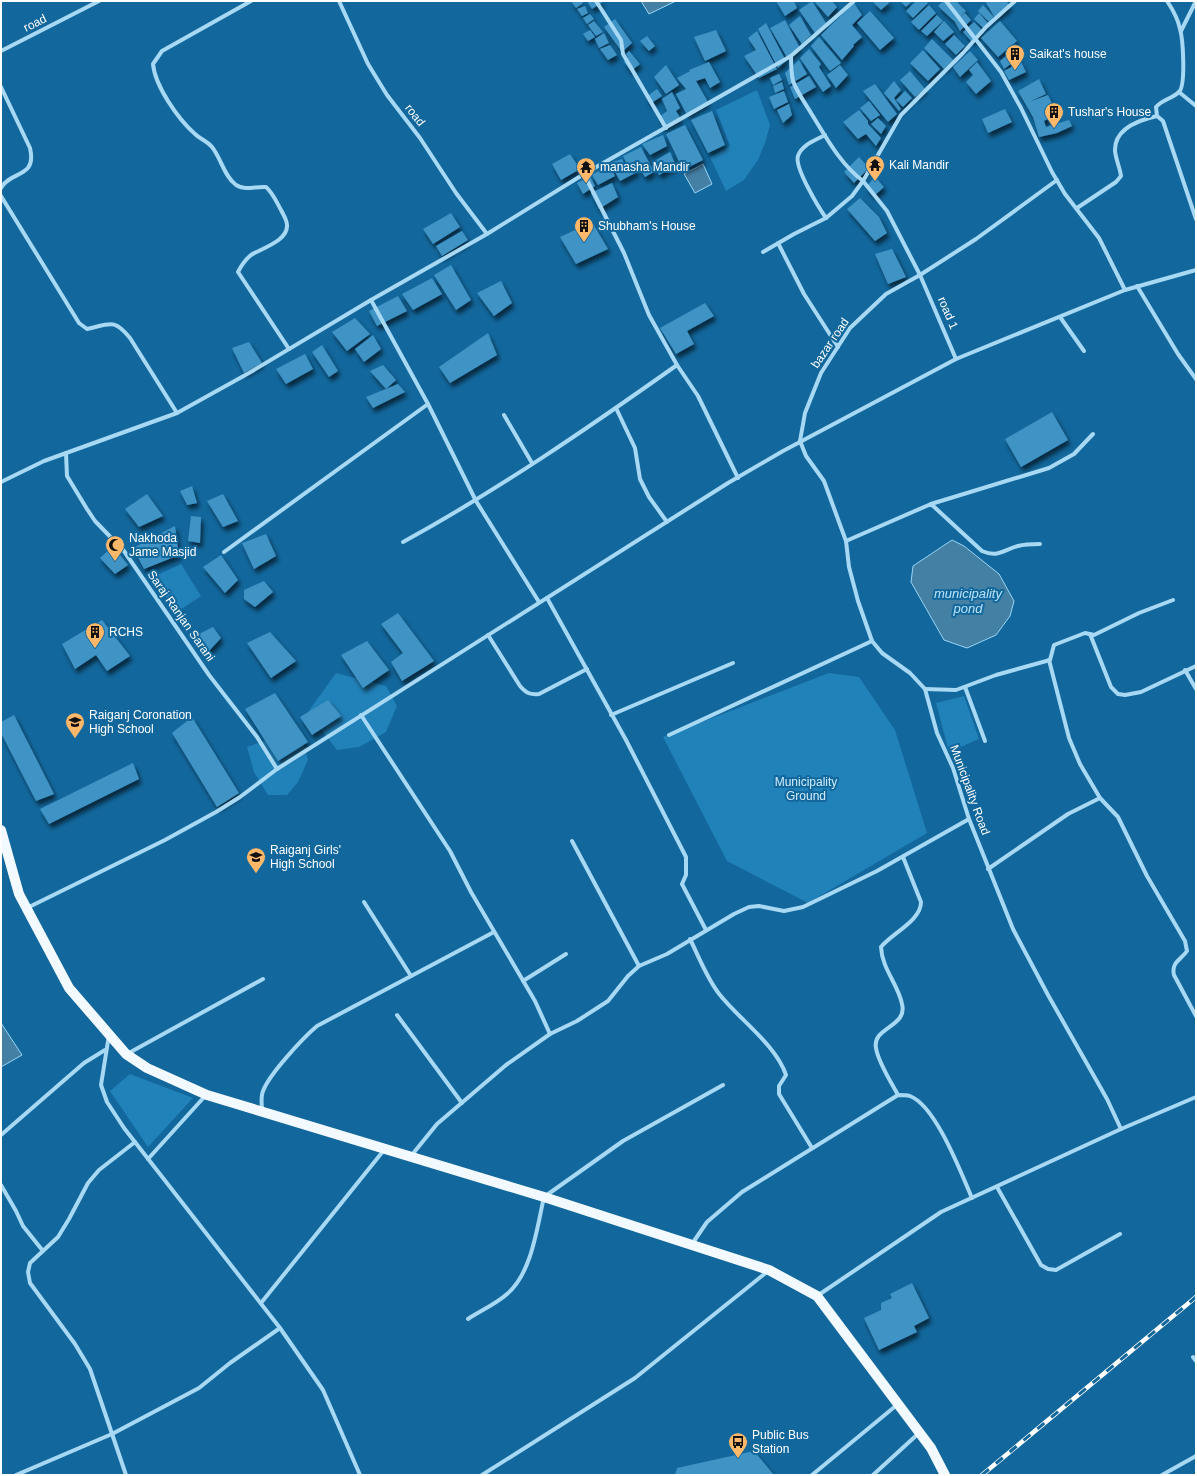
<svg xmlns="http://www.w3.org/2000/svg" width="1197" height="1476" viewBox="0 0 1197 1476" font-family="Helvetica,sans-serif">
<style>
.green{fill:#2181b9}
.water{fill:#447fa4;stroke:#98d6f7}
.building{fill:#3f93c5;filter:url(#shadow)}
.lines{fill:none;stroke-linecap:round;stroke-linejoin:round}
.minor{stroke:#a7d8f4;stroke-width:4}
.primary{stroke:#f3faff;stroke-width:10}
.rail-casing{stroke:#fff;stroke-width:4.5}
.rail{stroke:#12679c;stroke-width:3;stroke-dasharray:9;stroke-linecap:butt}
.labels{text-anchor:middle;stroke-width:4;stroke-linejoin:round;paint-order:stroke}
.street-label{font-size:12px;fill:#fff;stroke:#12679c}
.poi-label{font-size:12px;fill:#fff;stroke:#12679c;text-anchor:start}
.park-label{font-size:12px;fill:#cfedfe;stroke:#12679c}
.water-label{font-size:13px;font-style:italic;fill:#bbe4fa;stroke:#12679c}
</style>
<defs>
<filter id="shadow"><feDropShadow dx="2.5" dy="4.5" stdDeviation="2" flood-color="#0009"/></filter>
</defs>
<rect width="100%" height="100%" fill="#12679c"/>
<g class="green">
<polygon points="757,90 770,125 765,143 758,160 744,180 726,191 710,157 730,146 716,110"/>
<polygon points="181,564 201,596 177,612 151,578"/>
<polygon points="336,673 386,686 397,706 386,732 359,747 337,750 308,712"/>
<polygon points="829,673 859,677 895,730 927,833 808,903 727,861 663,737"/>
<polygon points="964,696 979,739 949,752 936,703"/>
<polygon points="301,733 308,760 298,782 287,795 268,795 254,772 247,747 284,734"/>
<polygon points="130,1074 193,1098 148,1147 110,1091"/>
</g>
<g class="water">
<polygon points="641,1 676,1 649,14"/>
<polygon points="703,164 712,184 695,193 684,174"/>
<polygon points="952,540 964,546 999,574 1014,601 1010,616 996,635 967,648 944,640 911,582 913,566"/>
<polygon points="1,1023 22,1055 1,1067"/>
</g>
<g class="building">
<polygon points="571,1 582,1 583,3 576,8"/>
<polygon points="587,1 604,1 592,9"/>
<polygon points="776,1 794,1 797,8 785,16"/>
<polygon points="812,1 826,23 815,33 799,10"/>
<polygon points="814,1 832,1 837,7 828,17"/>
<polygon points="872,1 891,1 881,10"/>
<polygon points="900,1 912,1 906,7"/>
<polygon points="916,1 925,1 928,3 913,18 906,11"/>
<polygon points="943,1 956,1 966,11 960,17 965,13 971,20 960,31 955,22 938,6"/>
<polygon points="985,1 1006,1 1010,6 995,18"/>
<polygon points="854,3 862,15 852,25 862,37 853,45 854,46 842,60 821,35"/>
<polygon points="929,5 936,13 919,30 911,22"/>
<polygon points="983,5 994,17 989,22 978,11"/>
<polygon points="585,6 588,13 582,16 577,9"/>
<polygon points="870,11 894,38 880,50 857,23"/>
<polygon points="979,13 988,23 983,28 974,19"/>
<polygon points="590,14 594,19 587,24 583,18"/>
<polygon points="937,15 943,21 927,36 921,31"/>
<polygon points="800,16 811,35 802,44 789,25"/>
<polygon points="615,19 632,43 622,52 604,27"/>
<polygon points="785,20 800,48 788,59 770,28"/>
<polygon points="594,21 603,32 596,36 588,25"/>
<polygon points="944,21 954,32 943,41 934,32"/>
<polygon points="1000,21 1017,41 998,57 981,38"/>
<polygon points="974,22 983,31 972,42 963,32"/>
<polygon points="766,23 786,61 778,68 758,29"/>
<polygon points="590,30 595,37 588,41 583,34"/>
<polygon points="716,30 726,51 705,61 694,37"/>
<polygon points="757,31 777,69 759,78 744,56 756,50 748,38"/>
<polygon points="604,33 609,43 599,48 595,39"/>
<polygon points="954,35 965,46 956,55 945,44"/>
<polygon points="647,36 655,46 649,51 640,41"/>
<polygon points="819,37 841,63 830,71 811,46"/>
<polygon points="932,39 953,60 944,69 924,48"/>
<polygon points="610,45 617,55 608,60 600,49"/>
<polygon points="809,49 821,64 819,67 831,86 823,92 800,58"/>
<polygon points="1015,49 1020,57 1004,69 1000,61"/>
<polygon points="923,50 940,69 928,81 910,63"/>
<polygon points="629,51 640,64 631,71 624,62 628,57 626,54"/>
<polygon points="970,51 978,60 960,77 953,67"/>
<polygon points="799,60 807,74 789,85 785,73"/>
<polygon points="709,62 720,82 710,88 705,78 696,81 708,102 687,115 676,94 686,89 677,78 690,71 689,70"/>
<polygon points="977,62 991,81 976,94 966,82 973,75 969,70"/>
<polygon points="1021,62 1026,72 1009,80 1004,71"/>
<polygon points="666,65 679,85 666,94 654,77"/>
<polygon points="840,65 848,75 836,88 827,75"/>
<polygon points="910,71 925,89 915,97 900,80"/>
<polygon points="779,74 782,80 773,85 770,78"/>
<polygon points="809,76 816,87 795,99 790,87"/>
<polygon points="1039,79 1046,94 1029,102 1048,95 1057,114 1044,121 1046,127 1069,120 1072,126 1057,133 1039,137 1033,117 1018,91"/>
<polygon points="894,81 901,90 894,98 901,109 899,111 884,93"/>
<polygon points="782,82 784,89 775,93 773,86"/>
<polygon points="875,84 897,114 888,122 863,91"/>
<polygon points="657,89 662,96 650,104 646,97"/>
<polygon points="784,91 788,102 774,109 769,97"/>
<polygon points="905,91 912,98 903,107 896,100"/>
<polygon points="672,92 680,108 676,111 681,119 663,128 659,117 667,111 662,99"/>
<polygon points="869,101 880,115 871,121 860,108"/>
<polygon points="789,104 792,115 783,123 777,110"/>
<polygon points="1005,109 1012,122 988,133 982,119"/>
<polygon points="859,110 868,121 868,124 881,138 876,146 866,134 858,139 843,122"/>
<polygon points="712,111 725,145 708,153 691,120"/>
<polygon points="878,118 886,126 881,134 871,124"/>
<polygon points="685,125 703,160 683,170 666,134"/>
<polygon points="663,135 667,146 650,155 642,144"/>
<polygon points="641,147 654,172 645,177 635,161 628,166 623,156"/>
<polygon points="670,152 676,166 659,175 653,162"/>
<polygon points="570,154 580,169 561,180 552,164"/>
<polygon points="859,157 869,168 854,183 844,172"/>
<polygon points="622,159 624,164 618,167 621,173 633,166 637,172 620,181 610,163"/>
<polygon points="609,165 615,176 598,185 592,175"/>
<polygon points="590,176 595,186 583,194 577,183"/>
<polygon points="875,177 884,187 874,196 866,187"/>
<polygon points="612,183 618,197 599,209 591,193"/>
<polygon points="860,198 879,217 887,233 875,241 847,209"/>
<polygon points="451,213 460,227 433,244 423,229"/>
<polygon points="592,222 608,249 576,264 560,237"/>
<polygon points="462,231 468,240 442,256 436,246"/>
<polygon points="892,249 906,277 888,284 875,254"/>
<polygon points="451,265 471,300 456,310 434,275"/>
<polygon points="432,278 442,294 413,310 402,294"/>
<polygon points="501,281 512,303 494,316 477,293"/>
<polygon points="398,296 407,311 377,326 369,311"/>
<polygon points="705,303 714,316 687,331 694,344 676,354 660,328"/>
<polygon points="355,318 370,334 347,351 332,332"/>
<polygon points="488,333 497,355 450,383 439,367"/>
<polygon points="373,335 381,349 364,362 355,349"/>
<polygon points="249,342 262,363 244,373 232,348"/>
<polygon points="322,345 338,371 329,377 312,352"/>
<polygon points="305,354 313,369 286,384 276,369"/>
<polygon points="383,365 396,380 386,389 370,371"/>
<polygon points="398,384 405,392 373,408 366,397"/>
<polygon points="1052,412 1068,440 1021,467 1005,439"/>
<polygon points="192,486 197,503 187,505 180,491"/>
<polygon points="147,494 163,516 139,527 125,509"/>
<polygon points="223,494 238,521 223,527 207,501"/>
<polygon points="191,516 201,517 200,543 188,541"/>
<polygon points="175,526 179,555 144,569 133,548"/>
<polygon points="266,534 276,556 254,569 242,543"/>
<polygon points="113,546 128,565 115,574 100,558"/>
<polygon points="221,555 238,580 225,593 203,567"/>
<polygon points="264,581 273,592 255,607 244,599 244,590"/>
<polygon points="398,613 434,661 402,681 391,662 403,653 381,624"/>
<polygon points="102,620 130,656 107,671 96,655 75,669 62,644"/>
<polygon points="213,627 221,638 208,652 195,636"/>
<polygon points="270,632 296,661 271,678 247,643"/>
<polygon points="367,641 389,670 363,688 341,655"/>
<polygon points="275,693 308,742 278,761 245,709"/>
<polygon points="328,700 341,716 312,735 300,717"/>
<polygon points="14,715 54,794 36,801 1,733 1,722"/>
<polygon points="192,717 239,793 217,807 172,733"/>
<polygon points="133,763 139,779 49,824 40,809"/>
<polygon points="912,1283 929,1318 914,1326 917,1332 879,1350 864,1318 881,1310 881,1303 892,1298 890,1294"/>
<polygon points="754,1451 774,1475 675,1475 677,1468"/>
</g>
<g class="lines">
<g class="minor">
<path d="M251,1L162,51L153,64C155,86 178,119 195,134C200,139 207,141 212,147C221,158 224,176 236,185C245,191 256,186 266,187C273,193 277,203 281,210C283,214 287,220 287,225C288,241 262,248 251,255C245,260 241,266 238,272L289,349"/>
<polyline points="339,1 368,64 387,95 420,138 456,193 487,234"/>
<polyline points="596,1 621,40 623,54 666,128"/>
<polyline points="946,1 1001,72 1021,108 1052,172 1065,194 1099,238 1125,290"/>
<polyline points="1181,31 1196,1"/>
<polyline points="1,51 99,1"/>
<path d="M791,56C791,65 791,72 793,81C797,92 805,103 811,113C826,137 840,164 863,181L901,115L963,53L986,27L1015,1"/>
<path d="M1,87L30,148C37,179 11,170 1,188"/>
<polyline points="1179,92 1196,106"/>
<path d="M1157,116L1156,107C1163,99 1172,99 1179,92C1186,85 1183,39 1180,29C1178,19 1173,10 1167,1"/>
<path d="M825,135C816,140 801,145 798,156C794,167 819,208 826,218L852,196L863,181L887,211L920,275L886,294L850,328L821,373L805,413L800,441L806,456L824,481L839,522L846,541L849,567L858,601L872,641L882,653L910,673L925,689L937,733L953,768L969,819L1013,929L1048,995L1107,1099L1121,1129"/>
<polyline points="584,174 624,253 649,315 677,365 698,396 738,478"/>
<path d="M1,196L79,323L87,329C110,324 114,318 130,338L177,413"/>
<path d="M1077,208L1116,182L1121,176C1120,168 1116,160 1115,151C1114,129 1139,120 1157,116L1163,121L1196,219"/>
<polyline points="778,243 804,294 838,347"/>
<polyline points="763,252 794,234 826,218"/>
<polyline points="1137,286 1178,354 1196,379"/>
<polyline points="371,300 428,404 476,501 539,602"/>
<polyline points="1060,317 1084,351"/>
<polyline points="956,359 920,275 976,239 1057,180"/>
<polyline points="616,408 635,448 640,479 649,497 667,522"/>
<polyline points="504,415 532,463"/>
<polyline points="66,453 67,476 87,509 95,521 124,551 209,675 257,737 277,769"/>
<polyline points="1,482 44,461 177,413 249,373 371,300 487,234 584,174 791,56 854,1"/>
<polyline points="931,504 1049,468 1074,454 1093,434"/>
<path d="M846,541L931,504L982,551C998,558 1003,550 1018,546C1025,544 1033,544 1040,544"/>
<path d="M403,542C498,490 588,428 677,365"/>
<polyline points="224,552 428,404"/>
<polyline points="547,598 626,740 686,857 686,875 682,884 706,930"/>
<polyline points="1090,634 1111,687 1118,694 1125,695 1141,692 1196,666"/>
<path d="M488,635L520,686C526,693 530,695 539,694L587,669"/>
<polyline points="1185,670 1196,689"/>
<polyline points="965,687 985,741"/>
<polyline points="925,689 956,690 996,675 1050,660 1054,645 1085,633 1094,635 1139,613 1173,600"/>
<polyline points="361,715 450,851 471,892 535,1001 550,1034"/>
<polyline points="611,715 733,663"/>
<polyline points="669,735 872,641"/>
<path d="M1100,798L1118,817L1147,876L1185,941L1187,951C1181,960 1171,962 1174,975L1196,1016"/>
<polyline points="572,841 639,966"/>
<polyline points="988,869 1068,814 1100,798 1080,764 1069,738 1049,660"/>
<polyline points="364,902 411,976"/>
<polyline points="27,908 165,840 216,812 240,797 277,769 728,483 783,451 956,359 1125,290 1196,270"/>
<path d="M690,939C699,957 707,979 720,995C740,1020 776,1045 786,1075L779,1086V1094L812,1148"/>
<polyline points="523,981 566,954"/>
<polyline points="397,1015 462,1103"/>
<polyline points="109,1035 101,1085 107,1102 124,1128 280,1328 323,1390 360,1475"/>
<polyline points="127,1054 263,979"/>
<path d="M898,1095C891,1082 878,1062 876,1048C872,1027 908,1027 902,1004C898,984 882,969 881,947C892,933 921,921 921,902L903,857"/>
<path d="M262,1111C262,1106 261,1100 262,1095C264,1079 304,1037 317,1026L494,932"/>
<polyline points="1,1135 84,1063 105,1050"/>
<polyline points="411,1156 437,1124 506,1065 550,1034 577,1021 608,1001 628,976 639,966 667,954 734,914 749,907 759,906 784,911 803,907 877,871 969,819"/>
<polyline points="148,1159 206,1095"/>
<polyline points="1,1185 16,1211 23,1226 43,1251"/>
<polyline points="997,1187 1041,1265 1048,1269 1056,1270 1120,1234"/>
<path d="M692,1244L707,1222L742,1192L898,1095C901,1095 906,1095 910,1096C936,1106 961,1173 972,1198"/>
<polyline points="817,1296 941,1212 1121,1129 1196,1097"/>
<polyline points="261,1303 384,1150"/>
<path d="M468,1319C480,1311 496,1304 507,1294C532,1273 537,1227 544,1197L623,1141L723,1085"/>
<polyline points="1193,1357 1196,1361"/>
<polyline points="16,1475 112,1434 199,1388 230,1363 280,1328"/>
<polyline points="126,1475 90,1369 75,1344 30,1283 28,1272 30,1263 58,1237 69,1219 88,1183 99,1170 135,1142"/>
<polyline points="482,1475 635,1378 768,1271"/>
<polyline points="812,1475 898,1404"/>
<polyline points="873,1475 919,1433"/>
<polyline points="1162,1475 1196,1456"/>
</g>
<polyline class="primary" points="1,830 19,894 69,988 126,1054 147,1068 207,1095 544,1197 769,1270 817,1296 931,1448 945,1475"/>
<g class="rail-casing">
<polyline id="rail" points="982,1475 1196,1297"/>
</g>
<use href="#rail" class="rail"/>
</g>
<defs>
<g id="building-pin" transform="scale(1)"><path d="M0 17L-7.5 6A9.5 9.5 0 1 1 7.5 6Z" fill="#ffb869" stroke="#12679c"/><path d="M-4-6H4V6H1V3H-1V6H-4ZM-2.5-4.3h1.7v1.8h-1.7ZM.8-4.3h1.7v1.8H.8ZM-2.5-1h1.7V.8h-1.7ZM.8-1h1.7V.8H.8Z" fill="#111"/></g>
<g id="temple-pin" transform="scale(1)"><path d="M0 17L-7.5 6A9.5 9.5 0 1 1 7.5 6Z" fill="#ffb869" stroke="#12679c"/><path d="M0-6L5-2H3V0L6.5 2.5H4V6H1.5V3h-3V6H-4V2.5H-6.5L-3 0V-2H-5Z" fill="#111"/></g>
<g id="mosque-pin" transform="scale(1)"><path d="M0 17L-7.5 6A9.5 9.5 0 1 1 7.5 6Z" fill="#ffb869" stroke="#12679c"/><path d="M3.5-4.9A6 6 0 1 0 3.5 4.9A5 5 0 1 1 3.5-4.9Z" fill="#111"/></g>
<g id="school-pin" transform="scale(1)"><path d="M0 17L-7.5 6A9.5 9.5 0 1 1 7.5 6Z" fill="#ffb869" stroke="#12679c"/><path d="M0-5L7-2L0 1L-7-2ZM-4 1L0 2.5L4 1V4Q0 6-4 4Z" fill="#111"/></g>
<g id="bus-pin" transform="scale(1)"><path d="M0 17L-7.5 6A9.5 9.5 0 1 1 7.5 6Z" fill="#ffb869" stroke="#12679c"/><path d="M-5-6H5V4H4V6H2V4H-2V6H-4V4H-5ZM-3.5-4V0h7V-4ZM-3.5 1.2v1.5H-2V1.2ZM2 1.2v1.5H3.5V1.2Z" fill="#111"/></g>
</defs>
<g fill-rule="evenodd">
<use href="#building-pin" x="1015" y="54"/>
<use href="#building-pin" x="1054" y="112"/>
<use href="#temple-pin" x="875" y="165"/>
<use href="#temple-pin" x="586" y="167"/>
<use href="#building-pin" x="584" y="226"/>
<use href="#mosque-pin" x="115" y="545"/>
<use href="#building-pin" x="95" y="632"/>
<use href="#school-pin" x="75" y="722"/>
<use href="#school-pin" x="256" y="857"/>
<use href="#bus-pin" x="738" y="1442"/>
</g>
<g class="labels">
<g class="street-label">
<text transform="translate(35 23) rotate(-27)" y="4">road</text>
<text transform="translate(415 115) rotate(52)" y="4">road</text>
<text transform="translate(948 313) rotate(67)" y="4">road 1</text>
<text transform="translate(830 343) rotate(-56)" y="4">bazar road</text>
<text transform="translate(181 616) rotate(55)" y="4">Saraj Ranjan Sarani</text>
<text transform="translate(970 790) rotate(70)" y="4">Municipality Road</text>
</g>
<g class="poi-label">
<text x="1029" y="58">Saikat's house</text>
<text x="1068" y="116">Tushar's House</text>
<text x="889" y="169">Kali Mandir</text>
<text x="600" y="171">manasha Mandir</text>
<text x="598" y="230">Shubham's House</text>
<text x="129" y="542">Nakhoda<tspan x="129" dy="14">Jame Masjid</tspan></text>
<text x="109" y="636">RCHS</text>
<text x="89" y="719">Raiganj Coronation<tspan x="89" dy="14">High School</tspan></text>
<text x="270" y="854">Raiganj Girls'<tspan x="270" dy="14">High School</tspan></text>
<text x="752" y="1439">Public Bus<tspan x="752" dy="14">Station</tspan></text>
</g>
<g class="park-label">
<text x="806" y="786">Municipality<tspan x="806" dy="14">Ground</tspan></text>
</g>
<g class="water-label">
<text x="968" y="598">municipality<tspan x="968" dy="15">pond</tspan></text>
</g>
</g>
<rect width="1197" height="1476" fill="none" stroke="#ffffff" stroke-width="4"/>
</svg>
